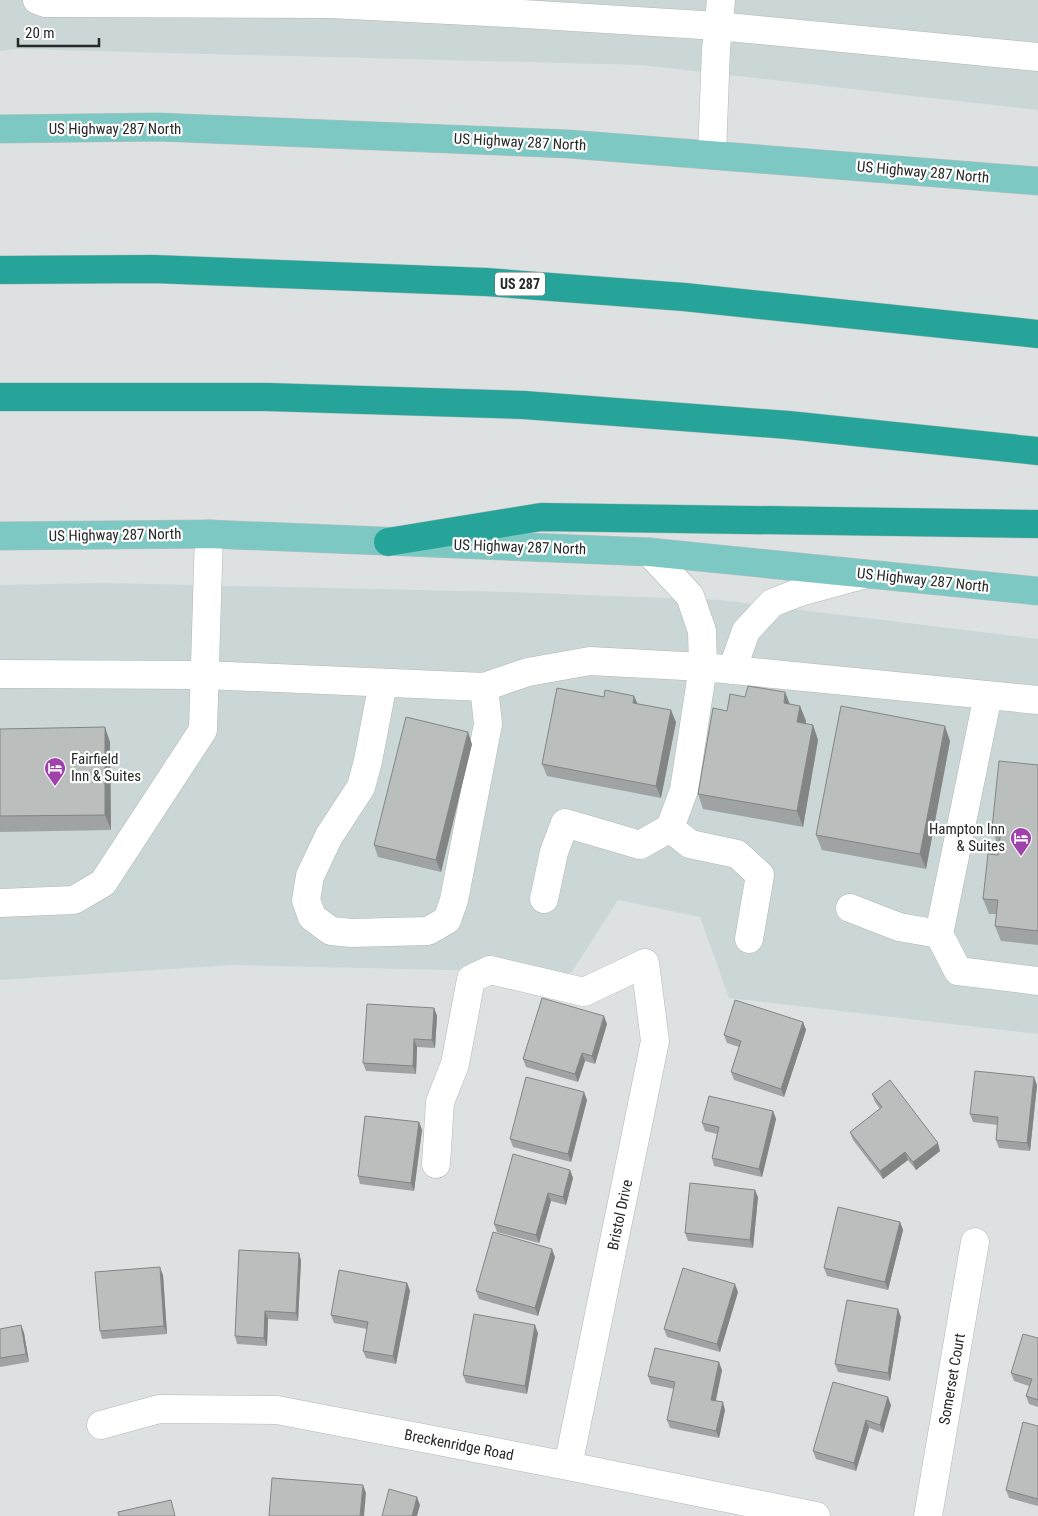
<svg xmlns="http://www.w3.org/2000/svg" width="1038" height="1516" font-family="'Roboto Condensed',sans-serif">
<rect width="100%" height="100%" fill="#dde1e1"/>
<path fill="#cad7d6" d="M 0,0 L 1038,0 L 1038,110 L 641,65 L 16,49 L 0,51 Z
M 104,583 L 509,592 L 720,600 L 1038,639 L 1038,1034 L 729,998 L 700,917 L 618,900 L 571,973 L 232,965 L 0,980 L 0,585 Z"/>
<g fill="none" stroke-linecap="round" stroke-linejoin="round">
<g stroke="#b2b6b5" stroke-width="29">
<path id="minor" d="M 37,0 L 45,3 L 331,4 L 507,13 L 718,26 L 1038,57
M 712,155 L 716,49 L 721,0
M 649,552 L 690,596 L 702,631 L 703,667 L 684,790 L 670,828 L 690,844 L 737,854 L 760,875 L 749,939
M 732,670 L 746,631 L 772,603 L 800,592 L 866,574
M 0,674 L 205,675 L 484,687 L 528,672 L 590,661 L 703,667 L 1038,700
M 383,683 L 368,761 L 361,787 L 329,836 L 310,876 L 306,900 L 312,917 L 331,931 L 352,933 L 428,931 L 447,920 L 454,900 L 488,724 L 484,687
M 988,695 L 939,934 L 958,971 L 1038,981
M 544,899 L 554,852 L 565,823 L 640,845 L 670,828
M 0,903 L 74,900 L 103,883 L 203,730 L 209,534
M 850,908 L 899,927 L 939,934
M 436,1164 L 440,1102 L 455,1064 L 471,979 L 490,970 L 584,992 L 645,963 L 655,1041 L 568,1466
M 101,1425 L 159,1409 L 277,1410 L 568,1466 L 816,1516
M 928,1516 L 975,1242"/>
</g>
<g stroke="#bebebe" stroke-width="29">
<path id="major" d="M 0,129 L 158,127 L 569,144 L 1038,181
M 0,536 L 209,534 L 649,552 L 1038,591"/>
</g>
<g stroke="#bebebe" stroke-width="29">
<path id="highway" d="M 0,270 L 154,269 L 486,282 L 684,297 L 1038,334
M 0,397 L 267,397 L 524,405 L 788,425 L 1038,451
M 388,542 L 541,517 L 1038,524"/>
</g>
<use href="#minor" stroke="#fff" stroke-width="28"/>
<use href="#major" stroke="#7dc8c2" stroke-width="28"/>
<use href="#highway" stroke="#26a49a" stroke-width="28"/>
</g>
<path fill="#a0a3a3" d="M 745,697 L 800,706 L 806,721 L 805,724 L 813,725 L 818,740 L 803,827 L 703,809 L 698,794 L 727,711 Z
M 637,704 L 676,722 L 661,798 L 547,776 L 542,764 Z
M 0,729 L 110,742 L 111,830 L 0,832 Z
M 950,741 L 926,869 L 822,850 L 816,835 Z
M 472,744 L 441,872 L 378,857 L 374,845 Z
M 1038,765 L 1038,945 L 1001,941 L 995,926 L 997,914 L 989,914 L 983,899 L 998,855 L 999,844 L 997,844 L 992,828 Z
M 434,1008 L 437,1016 L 435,1048 L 417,1047 L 416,1074 L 366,1071 L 363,1063 Z
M 803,1022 L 806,1030 L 784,1097 L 734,1080 L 731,1072 L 739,1047 L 727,1043 L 724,1035 Z
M 607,1024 L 595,1064 L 585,1061 L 578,1082 L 526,1067 L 523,1059 Z
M 1037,1085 L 1030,1151 L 999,1148 L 996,1140 L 998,1125 L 973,1122 L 970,1114 Z
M 872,1094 L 940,1151 L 916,1170 L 908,1160 L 883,1179 L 853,1140 L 850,1132 L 880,1109 L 875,1102 Z
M 587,1100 L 571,1162 L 513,1147 L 510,1139 Z
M 773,1111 L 776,1119 L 762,1177 L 714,1166 L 712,1158 L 717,1134 L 705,1131 L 702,1123 Z
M 419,1122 L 422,1130 L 414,1191 L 360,1184 L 358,1176 Z
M 570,1170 L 573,1178 L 566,1205 L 551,1201 L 539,1243 L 497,1232 L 494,1224 Z
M 758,1197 L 753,1248 L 688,1241 L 685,1233 Z
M 900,1222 L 903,1230 L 888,1290 L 827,1276 L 824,1268 Z
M 299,1253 L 301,1261 L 298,1321 L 268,1319 L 267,1346 L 237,1344 L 235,1336 Z
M 555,1257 L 538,1316 L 479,1299 L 476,1291 Z
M 163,1275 L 167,1334 L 102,1339 L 100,1331 Z
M 407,1283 L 410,1291 L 396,1364 L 366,1358 L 363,1351 L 367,1329 L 334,1323 L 331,1315 Z
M 738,1292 L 720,1352 L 667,1337 L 664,1329 Z
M 901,1317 L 890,1381 L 838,1372 L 835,1364 Z
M 21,1325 L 24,1333 L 29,1362 L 0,1367 L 0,1329 Z
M 538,1333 L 527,1394 L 466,1383 L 463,1375 Z
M 1038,1338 L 1038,1407 L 1029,1404 L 1026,1396 L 1029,1386 L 1014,1381 L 1011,1373 Z
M 722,1370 L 716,1401 L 725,1410 L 719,1438 L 670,1428 L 667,1420 L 674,1389 L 651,1384 L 648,1376 Z
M 891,1405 L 883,1433 L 869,1428 L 856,1471 L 816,1459 L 813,1451 Z
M 1038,1426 L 1038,1506 L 1009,1498 L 1006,1490 Z"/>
<path fill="#828584" d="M 785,692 L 791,707 L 784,703 Z
M 634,696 L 639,707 L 633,703 Z
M 800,706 L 806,721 L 803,738 L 797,722 Z
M 671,710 L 676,722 L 661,798 L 656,786 Z
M 813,725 L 818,740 L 803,827 L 797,811 Z
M 945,726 L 950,741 L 926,869 L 920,854 Z
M 105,727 L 110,742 L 111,830 L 105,815 Z
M 468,732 L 472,744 L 441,872 L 436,860 Z
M 434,1008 L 437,1016 L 435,1048 L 432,1040 Z
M 604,1016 L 607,1024 L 595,1064 L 592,1056 Z
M 803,1022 L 806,1030 L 784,1097 L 781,1089 Z
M 414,1039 L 417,1047 L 416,1074 L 413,1066 Z
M 582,1053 L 585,1061 L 578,1082 L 575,1074 Z
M 1034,1077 L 1037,1085 L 1030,1151 L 1027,1143 Z
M 584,1092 L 587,1100 L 571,1162 L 568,1154 Z
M 773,1111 L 776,1119 L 762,1177 L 759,1169 Z
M 419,1122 L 422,1130 L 414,1191 L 411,1183 Z
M 938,1143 L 940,1151 L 916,1170 L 913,1162 Z
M 905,1152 L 908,1160 L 883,1179 L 880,1171 Z
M 570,1170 L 573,1178 L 566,1205 L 563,1197 Z
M 755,1190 L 758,1197 L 753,1248 L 750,1240 Z
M 548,1193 L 551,1201 L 539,1243 L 536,1235 Z
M 900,1222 L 903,1230 L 888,1290 L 885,1282 Z
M 552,1249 L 555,1257 L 538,1316 L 535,1308 Z
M 299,1253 L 301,1261 L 298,1321 L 296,1313 Z
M 160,1267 L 163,1275 L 167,1334 L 164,1326 Z
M 407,1283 L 410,1291 L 396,1364 L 393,1356 Z
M 735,1284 L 738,1292 L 720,1352 L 717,1344 Z
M 898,1309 L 901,1317 L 890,1381 L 888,1373 Z
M 265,1311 L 268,1319 L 267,1346 L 264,1338 Z
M 21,1325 L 24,1333 L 29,1362 L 26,1354 Z
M 535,1325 L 538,1333 L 527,1394 L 525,1386 Z
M 719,1362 L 722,1370 L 714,1408 L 711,1400 Z
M 888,1397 L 891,1405 L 883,1433 L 880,1425 Z
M 723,1402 L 725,1410 L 719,1438 L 716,1431 Z
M 866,1420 L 869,1428 L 856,1471 L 854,1463 Z
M 363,1485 L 366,1493 L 364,1516 L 360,1516 Z
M 417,1497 L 420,1505 L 417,1516 L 412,1516 Z"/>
<path fill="#babebd" stroke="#828584" d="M 748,686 L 785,692 L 784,703 L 800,706 L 797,722 L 813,725 L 797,811 L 698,794 L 713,708 L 727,711 L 730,694 L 745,697 Z
M 557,688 L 604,697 L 605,690 L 634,696 L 633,703 L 671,710 L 656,786 L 542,764 Z
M 841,706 L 945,726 L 920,854 L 816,835 Z
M 406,717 L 468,732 L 436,860 L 374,845 Z
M 105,727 L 105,815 L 0,816 L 0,729 Z
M 999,761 L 1038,765 L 1038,931 L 995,926 L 998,900 L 983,899 L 988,854 L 998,855 L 1001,829 L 992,828 Z
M 542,998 L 604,1016 L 592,1056 L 582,1053 L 575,1074 L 523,1059 Z
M 735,1000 L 803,1022 L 781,1089 L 731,1072 L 741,1041 L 724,1035 Z
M 367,1004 L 434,1008 L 432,1040 L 414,1039 L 413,1066 L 363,1063 Z
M 975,1071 L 1034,1077 L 1027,1143 L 996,1140 L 998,1117 L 970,1114 Z
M 526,1077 L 584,1092 L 568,1154 L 510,1139 Z
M 890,1080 L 938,1143 L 913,1162 L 905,1152 L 880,1171 L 850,1132 L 882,1107 L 872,1094 Z
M 709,1096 L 773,1111 L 759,1169 L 712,1158 L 719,1127 L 702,1123 Z
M 365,1116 L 419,1122 L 411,1183 L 358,1176 Z
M 513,1154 L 570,1170 L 563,1197 L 548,1193 L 536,1235 L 494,1224 Z
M 690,1183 L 755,1190 L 750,1240 L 685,1233 Z
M 838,1207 L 900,1222 L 885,1282 L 824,1268 Z
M 493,1232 L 552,1249 L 535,1308 L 476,1291 Z
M 239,1250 L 299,1253 L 296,1313 L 265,1311 L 264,1338 L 235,1336 Z
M 160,1267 L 164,1326 L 100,1331 L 95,1272 Z
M 683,1268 L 735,1284 L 717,1344 L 664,1329 Z
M 339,1270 L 407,1283 L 393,1356 L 363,1351 L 368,1322 L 331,1315 Z
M 847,1300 L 898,1309 L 888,1373 L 835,1364 Z
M 474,1314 L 535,1325 L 525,1386 L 463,1375 Z
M 21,1325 L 26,1354 L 0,1358 L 0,1329 Z
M 1023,1334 L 1038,1338 L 1038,1400 L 1026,1396 L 1032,1379 L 1011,1373 Z
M 655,1348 L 719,1362 L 711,1400 L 723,1402 L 716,1431 L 667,1420 L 675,1382 L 648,1376 Z
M 833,1382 L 888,1397 L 880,1425 L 866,1420 L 854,1463 L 813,1451 Z
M 1023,1422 L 1038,1426 L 1038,1499 L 1006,1490 Z
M 272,1478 L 363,1485 L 360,1516 L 269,1516 Z
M 389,1489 L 417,1497 L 412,1516 L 382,1516 Z
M 171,1500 L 175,1516 L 119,1516 L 118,1512 Z"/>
<defs>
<g id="hotel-pin" transform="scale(1.125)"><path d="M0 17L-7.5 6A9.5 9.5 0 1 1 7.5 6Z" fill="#9f42ac" stroke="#fff"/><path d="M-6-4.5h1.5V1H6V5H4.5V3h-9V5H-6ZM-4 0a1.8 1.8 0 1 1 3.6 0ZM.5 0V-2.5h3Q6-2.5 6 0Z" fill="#fff"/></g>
</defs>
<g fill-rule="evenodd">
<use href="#hotel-pin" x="55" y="768"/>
<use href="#hotel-pin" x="1021" y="838"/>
</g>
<g text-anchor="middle" stroke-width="4.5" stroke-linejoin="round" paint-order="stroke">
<rect fill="#fff" stroke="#686868" stroke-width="1" x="495" y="272.5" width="50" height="23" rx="4"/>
<g font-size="14" font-weight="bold" fill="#272828">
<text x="520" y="289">US 287</text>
</g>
<g font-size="15" fill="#272828" stroke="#fff">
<text x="115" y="134">US Highway 287 North</text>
<text transform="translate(520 142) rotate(3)" y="5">US Highway 287 North</text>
<text transform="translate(923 172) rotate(5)" y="5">US Highway 287 North</text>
<text transform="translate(115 535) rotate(-1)" y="5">US Highway 287 North</text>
<text transform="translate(520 547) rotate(2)" y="5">US Highway 287 North</text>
<text transform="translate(923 580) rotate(6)" y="5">US Highway 287 North</text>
<text transform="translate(620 1215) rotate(-78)" y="5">Bristol Drive</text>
<text transform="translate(952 1379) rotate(-80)" y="5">Somerset Court</text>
<text transform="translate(459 1445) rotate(11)" y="5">Breckenridge Road</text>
</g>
<g font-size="15" fill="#272828" stroke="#fff" text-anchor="start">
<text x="71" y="764">Fairfield<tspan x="71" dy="17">Inn &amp; Suites</tspan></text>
<text x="1005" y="834" text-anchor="end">Hampton Inn<tspan x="1005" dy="17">&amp; Suites</tspan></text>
</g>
</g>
<path d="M18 38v8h81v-8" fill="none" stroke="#272828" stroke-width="2.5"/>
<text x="25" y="38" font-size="15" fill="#272828" stroke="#ffffff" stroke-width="4" paint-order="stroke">20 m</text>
</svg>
